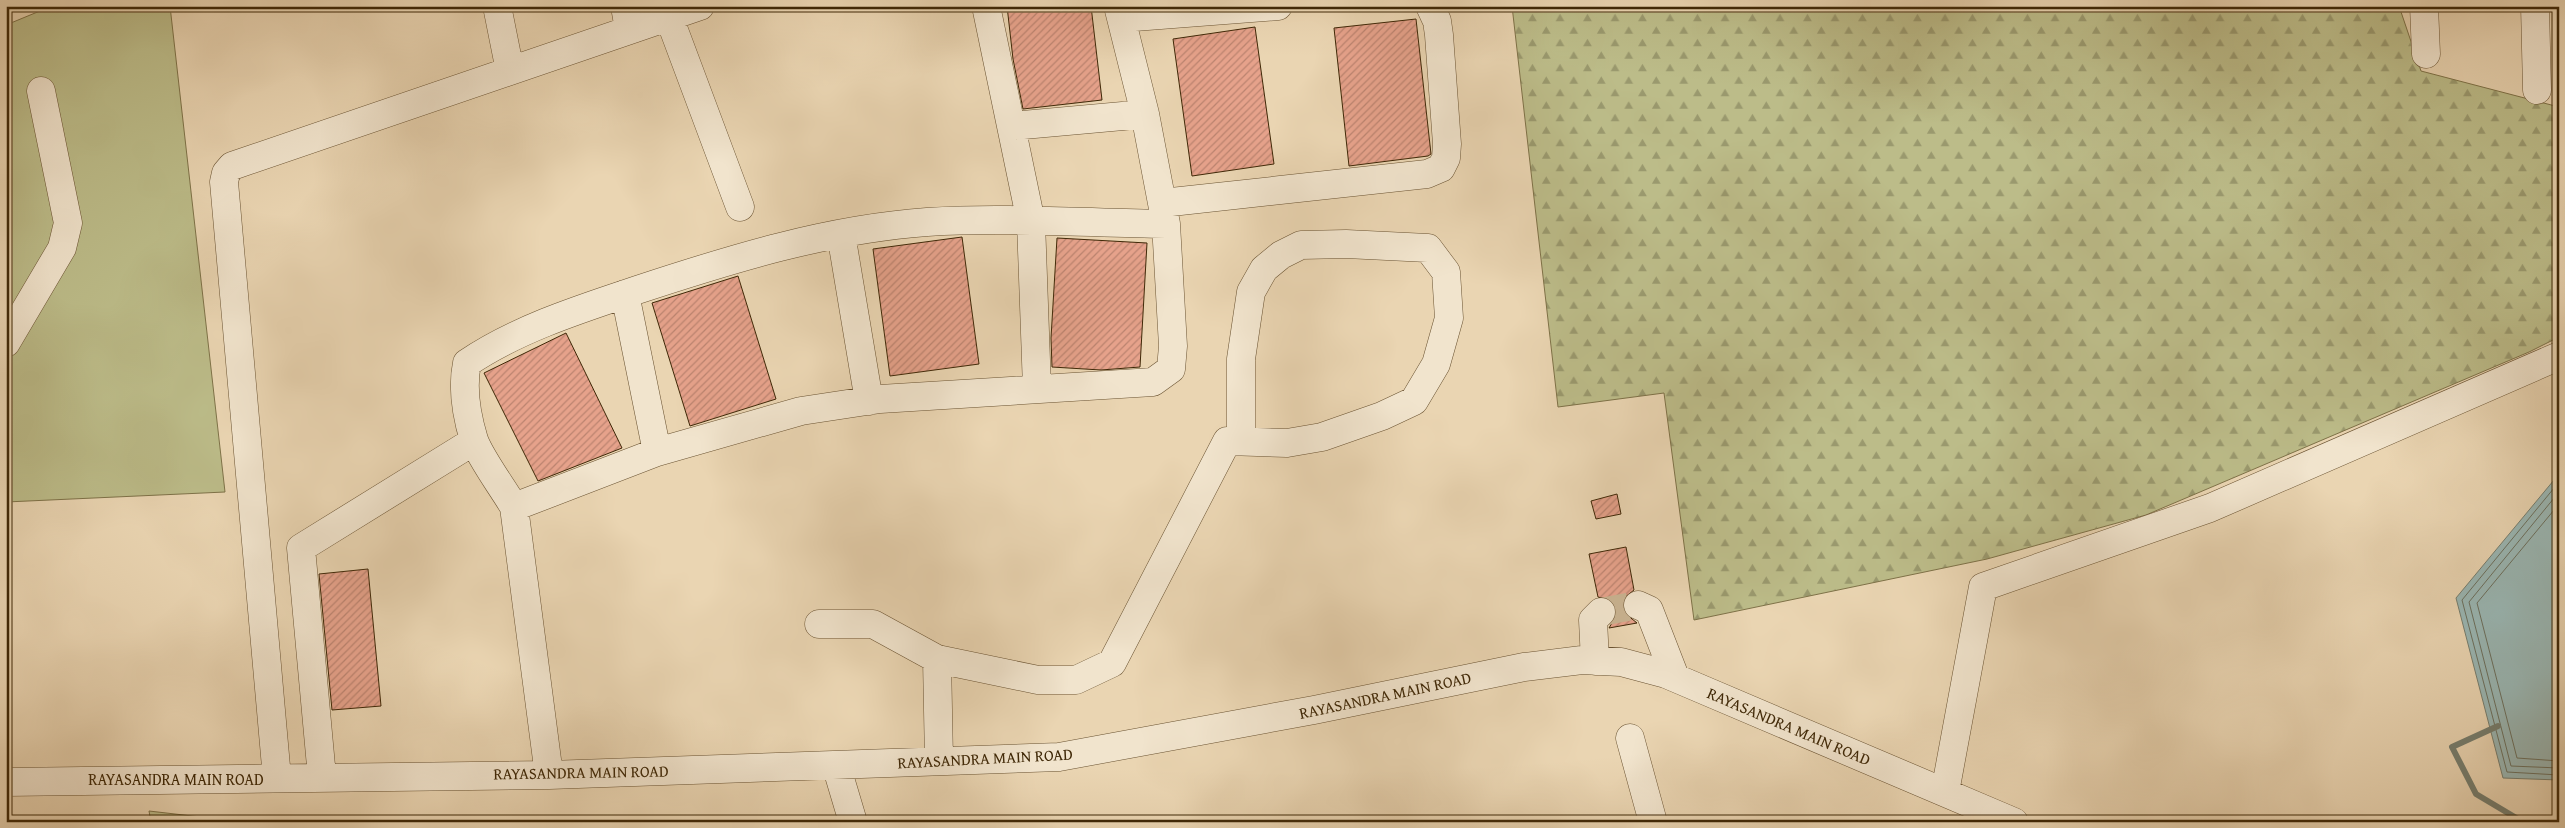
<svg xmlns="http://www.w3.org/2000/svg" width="2565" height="828" font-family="'Gentium Book Plus',serif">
<defs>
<pattern id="forest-firs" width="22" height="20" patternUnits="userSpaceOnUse" patternTransform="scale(1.25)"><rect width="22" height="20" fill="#bcbc89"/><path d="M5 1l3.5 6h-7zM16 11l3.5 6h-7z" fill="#9a996e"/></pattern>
<pattern id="building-hatch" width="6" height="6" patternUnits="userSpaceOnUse" patternTransform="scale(1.25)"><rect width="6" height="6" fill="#e6a28b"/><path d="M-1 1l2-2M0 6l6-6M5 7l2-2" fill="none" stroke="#bc8470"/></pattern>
</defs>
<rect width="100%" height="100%" fill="#ead5b2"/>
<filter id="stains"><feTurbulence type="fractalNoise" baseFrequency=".004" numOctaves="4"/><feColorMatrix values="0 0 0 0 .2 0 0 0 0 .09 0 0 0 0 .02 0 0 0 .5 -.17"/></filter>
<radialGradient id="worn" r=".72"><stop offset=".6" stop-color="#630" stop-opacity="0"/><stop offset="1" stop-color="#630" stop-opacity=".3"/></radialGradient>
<path fill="#bcbc89" stroke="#7e7248" d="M 52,6 L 170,6 L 225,492 L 6,502 L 6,25 Z
M 149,811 L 244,822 L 151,822 Z"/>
<path fill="url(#forest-firs)" stroke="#7e7248" d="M 1512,6 L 2399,6 L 2421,71 L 2559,107 L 2559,337 L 2529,352 L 2146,515 L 1987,559 L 1694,620 L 1664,393 L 1558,407 Z"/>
<path fill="#9ab7b4" stroke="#767e6f" d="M 2559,474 L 2559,780 L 2503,778 L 2456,598 Z"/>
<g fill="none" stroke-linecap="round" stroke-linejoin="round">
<path stroke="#6c705e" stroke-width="1" d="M 2559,482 L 2462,600 L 2507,772 L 2559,775
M 2559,492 L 2469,602 L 2511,766 L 2559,768
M 2559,504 L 2477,603 L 2517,758 L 2559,761"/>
<path stroke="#767e6f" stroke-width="6" d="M 2498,726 L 2452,747 L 2476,794 L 2523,822"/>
</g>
<path fill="url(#building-hatch)" stroke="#3f2807" d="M 1007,6 L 1091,6 L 1102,100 L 1023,109 L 1013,59 Z
M 1416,19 L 1431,154 L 1428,156 L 1349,166 L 1334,28 Z
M 1255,27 L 1274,164 L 1192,176 L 1173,39 Z
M 962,237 L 979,364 L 890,376 L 873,249 Z
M 1057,238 L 1147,243 L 1140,367 L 1101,370 L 1052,367 L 1051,338 Z
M 738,276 L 776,399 L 690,426 L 652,303 Z
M 566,333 L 622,448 L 538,481 L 484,373 Z
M 1617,494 L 1621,514 L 1596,519 L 1591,501 Z
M 1626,547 L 1634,590 L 1624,598 L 1623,607 L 1626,614 L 1637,623 L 1609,628 L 1616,616 L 1616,608 L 1612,601 L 1598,597 L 1589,554 Z
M 368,569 L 381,706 L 332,710 L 319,574 Z"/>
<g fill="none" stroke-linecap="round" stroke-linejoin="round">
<path stroke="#c8b290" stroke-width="28" stroke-dasharray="28 14" stroke-linecap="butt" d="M 1601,612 L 1638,605"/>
<g stroke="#6a5332" stroke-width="29">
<path id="minor" d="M 497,6 L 510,71
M 625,6 L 629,30
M 986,6 L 1031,222 L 1037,388
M 2424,6 L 2426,54
M 2535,6 L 2537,90
M 669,17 L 740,207
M 1121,18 L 1278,6
M 1012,126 L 1145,114
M 1162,203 L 1427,174 L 1441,168 L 1446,158 L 1447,144 L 1439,35 L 1437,21 L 1430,6
M 841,234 L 869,401
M 625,294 L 657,452
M 6,343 L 62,248 L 68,223 L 41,91
M 514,507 C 503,488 481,459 474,440 C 467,417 462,387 467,363 C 517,329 580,309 637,290 C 731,259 828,229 927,222 C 1006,217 1087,223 1166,224
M 1638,605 L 1649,610 L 1675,677
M 819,624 L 873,624 L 937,659
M 1595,661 L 1593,620 L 1601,612
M 1630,738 L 1653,822
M 939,761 L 937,659 L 1038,680 L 1076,680 L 1112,663 L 1227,441 L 1287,443 L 1322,437 L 1382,416 L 1414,401 L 1436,364 L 1449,318 L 1446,272 L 1428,248 L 1346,244 L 1301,245 L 1281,255 L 1264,269 L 1251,292 L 1241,359 L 1241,441
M 836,765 L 853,822
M 549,775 L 514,507 L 657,452 L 801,411 L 880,399 L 1153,382 L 1171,369 L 1173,346 L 1166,224 L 1145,114 L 1118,6
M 322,777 L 301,548 L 474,441
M 277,778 L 224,182 L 226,173 L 232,166 L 700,6
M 6,782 L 549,775 L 1059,757 L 1314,710 L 1524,667 L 1582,660 L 1621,662 L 1666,674 L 2014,822
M 1945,792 L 1983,587 L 2210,508 L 2559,356"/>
</g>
<use href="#minor" stroke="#f1e4cd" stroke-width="28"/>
</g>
<g text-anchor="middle" stroke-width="4" stroke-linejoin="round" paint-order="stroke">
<g font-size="16" fill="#3f2807" stroke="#f1e4cd">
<text transform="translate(1385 695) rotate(-12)" y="6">RAYASANDRA MAIN ROAD</text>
<text transform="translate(1789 726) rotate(23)" y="6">RAYASANDRA MAIN ROAD</text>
<text transform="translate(985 758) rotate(-3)" y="6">RAYASANDRA MAIN ROAD</text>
<text transform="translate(581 772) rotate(-1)" y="6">RAYASANDRA MAIN ROAD</text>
<text x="176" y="785">RAYASANDRA MAIN ROAD</text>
</g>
</g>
<rect width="2565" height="828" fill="none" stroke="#ead5b2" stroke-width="25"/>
<rect x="8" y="8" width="2550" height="813" fill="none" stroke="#3f2807" stroke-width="2.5"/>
<rect x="12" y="12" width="2540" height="803" fill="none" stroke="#3f2807"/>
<rect width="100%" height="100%" filter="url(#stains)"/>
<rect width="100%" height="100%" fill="url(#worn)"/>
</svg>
